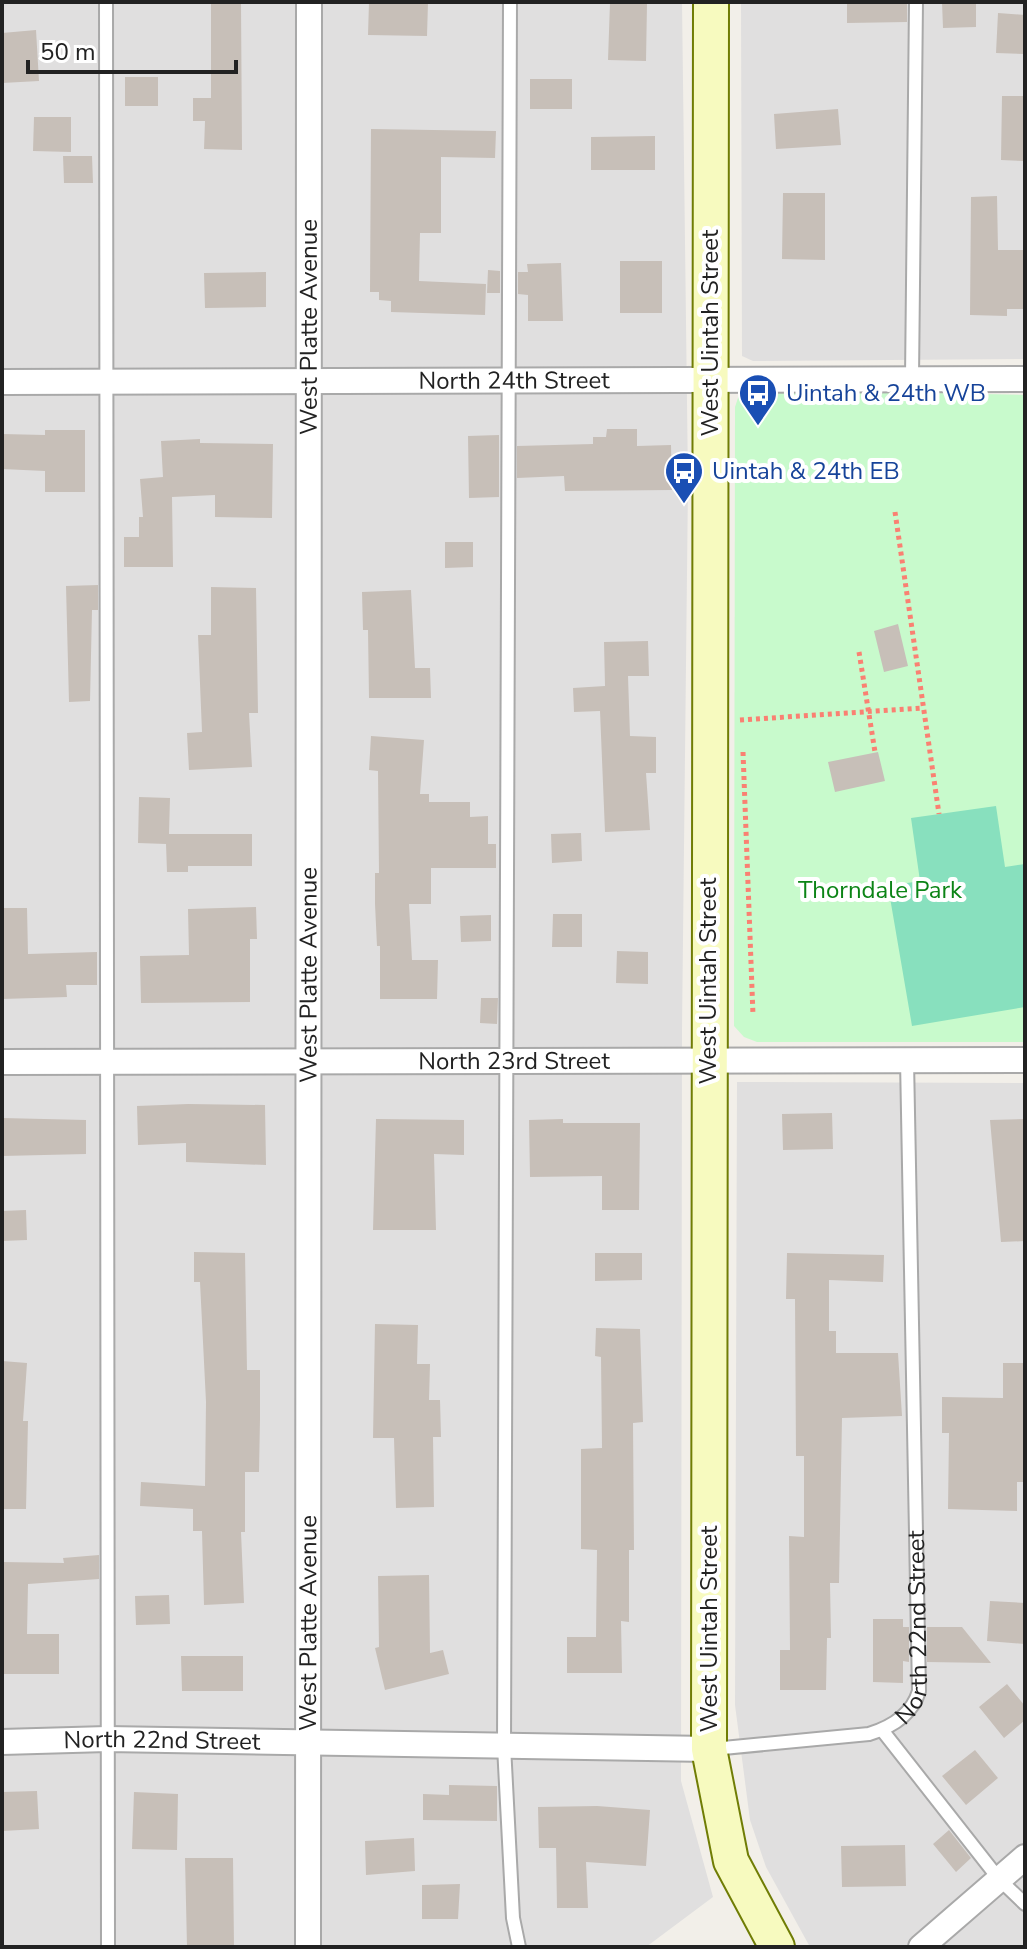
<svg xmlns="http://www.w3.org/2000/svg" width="1027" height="1949" font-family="'Nunito Sans',sans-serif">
<rect width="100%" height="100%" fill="#f2efe9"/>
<path fill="#e0dfdf" d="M 2,2 L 682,2 L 688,482 L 682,1030 L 681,1781 L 713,1897 L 646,1947 L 2,1947 Z
M 741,2 L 1025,2 L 1025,359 L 753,361 L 742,356 Z
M 737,1082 L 1025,1083 L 1025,1947 L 810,1947 L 766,1867 L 750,1820 L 735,1705 Z"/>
<path fill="#c8facc" d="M 751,389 L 1025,395 L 1025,1042 L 757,1042 L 744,1037 L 734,1026 L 735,407 L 739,395 Z"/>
<path fill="#88e0be" d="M 996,806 L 1005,867 L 1025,864 L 1025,1007 L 912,1026 L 888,886 L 920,881 L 911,818 Z"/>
<path fill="#c7bfb8" d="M 211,2 L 241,3 L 242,150 L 204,149 L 205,121 L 193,121 L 193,98 L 211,98 Z
M 369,2 L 428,2 L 427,36 L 368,35 Z
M 847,2 L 907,2 L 907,22 L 847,23 Z
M 942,2 L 976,2 L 976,27 L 943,28 Z
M 610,3 L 647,4 L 646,61 L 608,60 Z
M 998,13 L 1025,15 L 1025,54 L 996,53 Z
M 36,30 L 39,81 L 2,83 L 2,33 Z
M 125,77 L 158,77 L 158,106 L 125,106 Z
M 530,79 L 572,79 L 572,109 L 530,109 Z
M 1002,96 L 1025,96 L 1025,161 L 1001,160 Z
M 838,109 L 841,145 L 776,149 L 774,114 Z
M 34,117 L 71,117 L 71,152 L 33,151 Z
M 371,129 L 496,131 L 495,158 L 441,157 L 441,233 L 420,233 L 419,281 L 486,284 L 485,315 L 391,312 L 391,301 L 379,300 L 379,292 L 370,292 Z
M 655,136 L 655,170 L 591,170 L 591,137 Z
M 63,156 L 92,156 L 93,183 L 64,183 Z
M 783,193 L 825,193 L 825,260 L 782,259 Z
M 997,196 L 998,250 L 1025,250 L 1025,309 L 1007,309 L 1007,316 L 970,315 L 971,197 Z
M 620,261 L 662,261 L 662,313 L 620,313 Z
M 561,263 L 563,321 L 528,321 L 528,295 L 518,294 L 518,272 L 528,272 L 527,264 Z
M 488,270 L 500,271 L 500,293 L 487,293 Z
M 266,272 L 266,307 L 205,308 L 204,273 Z
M 607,429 L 637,429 L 637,446 L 671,445 L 672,490 L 565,491 L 564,476 L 517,478 L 517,446 L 593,444 L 593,437 L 606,437 Z
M 45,430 L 85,430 L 85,492 L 45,492 L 45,471 L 2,469 L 2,434 L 45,435 Z
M 499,435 L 499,497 L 469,498 L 468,436 Z
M 200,439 L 200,443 L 273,444 L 272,518 L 215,517 L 215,495 L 172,497 L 173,567 L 124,567 L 124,537 L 139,537 L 139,517 L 143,517 L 140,479 L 163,477 L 161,441 Z
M 445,542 L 473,542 L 473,567 L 445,568 Z
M 98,585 L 98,610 L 92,610 L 90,701 L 69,702 L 66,586 Z
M 211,587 L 256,588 L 258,713 L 249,713 L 252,767 L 189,770 L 187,733 L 202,732 L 198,635 L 211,635 Z
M 411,590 L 415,668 L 430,668 L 431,698 L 369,698 L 368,630 L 363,630 L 362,592 Z
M 898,624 L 908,666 L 884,672 L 874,631 Z
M 648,641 L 649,676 L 628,676 L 630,736 L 656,737 L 656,773 L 646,773 L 650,830 L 605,832 L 600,711 L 574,712 L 573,688 L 605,686 L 604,642 Z
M 371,736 L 424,740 L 420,794 L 429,794 L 429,802 L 470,802 L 470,817 L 488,816 L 488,844 L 496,844 L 496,868 L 431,868 L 431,904 L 409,904 L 412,960 L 438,960 L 437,999 L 380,999 L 380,946 L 377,946 L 375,904 L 375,873 L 379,873 L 378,771 L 369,770 Z
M 878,752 L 885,781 L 835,792 L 828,762 Z
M 139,797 L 170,798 L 169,834 L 252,834 L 252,866 L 188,866 L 188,872 L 167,872 L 166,844 L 138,843 Z
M 581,833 L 582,861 L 552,863 L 551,834 Z
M 256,907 L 257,939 L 250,939 L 250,1002 L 141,1003 L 140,956 L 189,955 L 188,909 Z
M 2,908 L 27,908 L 28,954 L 97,952 L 97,985 L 66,985 L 67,997 L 2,999 Z
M 553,914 L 582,914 L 582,947 L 552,947 Z
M 491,915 L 491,941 L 461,942 L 460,916 Z
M 617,951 L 648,952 L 648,984 L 616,983 Z
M 481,998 L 498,998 L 497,1024 L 480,1023 Z
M 188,1104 L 265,1105 L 266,1165 L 186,1162 L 186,1143 L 138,1145 L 137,1106 Z
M 832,1113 L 833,1149 L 783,1150 L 782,1114 Z
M 2,1118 L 86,1120 L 86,1154 L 2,1156 Z
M 376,1119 L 464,1120 L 464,1155 L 434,1154 L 436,1230 L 373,1230 Z
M 563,1119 L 563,1123 L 640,1123 L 639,1210 L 602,1210 L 602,1176 L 530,1177 L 529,1120 Z
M 1025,1119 L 1025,1241 L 1001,1242 L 990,1120 Z
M 26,1210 L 27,1240 L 2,1241 L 2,1211 Z
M 194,1252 L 245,1253 L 247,1370 L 260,1370 L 260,1419 L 259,1472 L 245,1472 L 245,1532 L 241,1532 L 244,1603 L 204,1605 L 202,1531 L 193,1531 L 193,1509 L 140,1506 L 141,1482 L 205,1486 L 206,1402 L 200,1282 L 194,1282 Z
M 595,1253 L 642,1253 L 642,1280 L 595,1281 Z
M 787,1253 L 884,1255 L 883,1282 L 829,1280 L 829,1331 L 836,1331 L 836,1353 L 898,1353 L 902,1416 L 842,1418 L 839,1583 L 830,1583 L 831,1638 L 827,1638 L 826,1690 L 780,1690 L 780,1650 L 790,1650 L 789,1536 L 804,1537 L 804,1456 L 796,1456 L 795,1299 L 786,1299 Z
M 375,1324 L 418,1325 L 417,1364 L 430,1364 L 429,1400 L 440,1400 L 441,1437 L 433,1437 L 434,1507 L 396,1508 L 394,1438 L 373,1438 Z
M 596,1328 L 640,1329 L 643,1422 L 633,1423 L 634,1550 L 629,1550 L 629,1622 L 621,1621 L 622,1673 L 567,1673 L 567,1637 L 596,1637 L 597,1550 L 581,1549 L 581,1449 L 602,1448 L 601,1357 L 595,1356 Z
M 2,1361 L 27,1363 L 23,1421 L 28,1421 L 26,1509 L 2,1509 Z
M 1003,1363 L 1025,1363 L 1025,1482 L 1017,1482 L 1017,1511 L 948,1509 L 949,1433 L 942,1433 L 942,1397 L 1003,1398 Z
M 99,1555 L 99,1579 L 28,1584 L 27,1634 L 59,1634 L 59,1674 L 2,1674 L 2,1562 L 64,1563 L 63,1558 Z
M 429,1575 L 430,1653 L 443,1650 L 449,1674 L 385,1690 L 375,1648 L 379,1647 L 378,1576 Z
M 169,1595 L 170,1624 L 136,1625 L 135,1596 Z
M 990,1601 L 1025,1603 L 1025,1644 L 987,1641 Z
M 873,1619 L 903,1619 L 903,1627 L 909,1627 L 909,1662 L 903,1661 L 903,1683 L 873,1682 Z
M 927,1627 L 962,1627 L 991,1663 L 927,1662 Z
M 181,1656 L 243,1656 L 243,1691 L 182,1691 Z
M 1007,1684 L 1025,1706 L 1025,1720 L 1004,1738 L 979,1707 Z
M 975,1750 L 998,1778 L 966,1805 L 942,1776 Z
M 449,1785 L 497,1786 L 497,1821 L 423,1820 L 423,1794 L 449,1795 Z
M 37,1791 L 39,1829 L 2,1831 L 2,1792 Z
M 134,1792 L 178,1794 L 177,1850 L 132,1849 Z
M 597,1806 L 650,1810 L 646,1866 L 586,1862 L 588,1908 L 557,1908 L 556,1848 L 539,1848 L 538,1807 Z
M 949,1830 L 971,1858 L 956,1872 L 933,1844 Z
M 414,1838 L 415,1871 L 366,1875 L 365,1841 Z
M 905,1845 L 906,1886 L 842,1887 L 841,1846 Z
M 185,1858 L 233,1858 L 234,1947 L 187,1947 Z
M 460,1884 L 458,1919 L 422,1919 L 422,1885 Z"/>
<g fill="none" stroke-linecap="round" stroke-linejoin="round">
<g stroke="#a9a9a9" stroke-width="16">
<g id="lane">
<path d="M 106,2 L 108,1947"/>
<path d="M 510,2 L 504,1746 L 513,1918 L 519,1947"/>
<path d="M 912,378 L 916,2"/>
<path d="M 882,1730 L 999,1879 L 1025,1904"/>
<path id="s1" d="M 713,1749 L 869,1734 C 892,1727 912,1715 919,1691 L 907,1060"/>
</g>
</g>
<g stroke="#a9a9a9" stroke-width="28">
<g id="street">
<path id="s2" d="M 2,382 L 1025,379"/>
<path id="s3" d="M 2,1062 L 1025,1060"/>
<path id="s4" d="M 2,1742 L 107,1739 L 709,1749"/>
<path id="s5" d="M 308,1947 L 309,2"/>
<path d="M 921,1947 L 1025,1857"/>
</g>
</g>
<g stroke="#707d05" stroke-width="38">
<path id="secondary" d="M 711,2 L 709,1749 L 731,1861 L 777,1947"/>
</g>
<path stroke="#fa8072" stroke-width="5" stroke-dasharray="4 4" stroke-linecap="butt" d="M 895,512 L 939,814
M 859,652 L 875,752
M 740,720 L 923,708
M 743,752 L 753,1015"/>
<use href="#lane" stroke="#fff" stroke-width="12"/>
<use href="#street" stroke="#fff" stroke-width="24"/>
<use href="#secondary" stroke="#f7fabf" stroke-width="34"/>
</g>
<defs>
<g id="bus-pin" transform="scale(2)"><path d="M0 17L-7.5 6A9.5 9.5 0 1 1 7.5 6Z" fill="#1a4fb4" stroke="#fff"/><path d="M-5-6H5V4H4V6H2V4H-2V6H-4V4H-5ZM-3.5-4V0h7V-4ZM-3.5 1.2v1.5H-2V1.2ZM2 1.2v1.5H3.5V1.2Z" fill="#fff"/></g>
</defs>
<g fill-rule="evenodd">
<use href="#bus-pin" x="758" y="393"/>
<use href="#bus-pin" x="684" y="471"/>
</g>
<g text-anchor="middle" stroke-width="8" stroke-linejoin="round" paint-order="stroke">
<g font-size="24" fill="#222" stroke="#fff">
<text dy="8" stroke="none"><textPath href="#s5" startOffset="1620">West Platte Avenue</textPath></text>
<text transform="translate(710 333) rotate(-90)" y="8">West Uintah Street</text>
<text dy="8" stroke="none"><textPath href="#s2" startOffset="512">North 24th Street</textPath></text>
<text dy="8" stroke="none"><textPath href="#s5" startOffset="972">West Platte Avenue</textPath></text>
<text transform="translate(708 981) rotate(-90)" y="8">West Uintah Street</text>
<text dy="8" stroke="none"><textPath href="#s3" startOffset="512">North 23rd Street</textPath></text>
<text dy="8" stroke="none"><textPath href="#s5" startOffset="324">West Platte Avenue</textPath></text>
<text dy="8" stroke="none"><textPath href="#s1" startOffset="288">North 22nd Street</textPath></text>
<text transform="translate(709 1629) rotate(-90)" y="8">West Uintah Street</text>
<text dy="8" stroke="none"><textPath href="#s4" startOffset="160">North 22nd Street</textPath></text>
</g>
<g font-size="24" fill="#164399" stroke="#fff" text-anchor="start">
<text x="786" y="401">Uintah &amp; 24th WB</text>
<text x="712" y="479">Uintah &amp; 24th EB</text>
</g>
<g font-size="24" fill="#0c8416" stroke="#fff">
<text x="880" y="898">Thorndale Park</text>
</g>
</g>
<rect width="1027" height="1949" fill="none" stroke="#222222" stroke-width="8"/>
<path d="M28 60v12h208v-12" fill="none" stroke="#222222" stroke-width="4"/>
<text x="40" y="60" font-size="24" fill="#222222" stroke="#ffffff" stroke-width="6" paint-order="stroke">50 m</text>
</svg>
